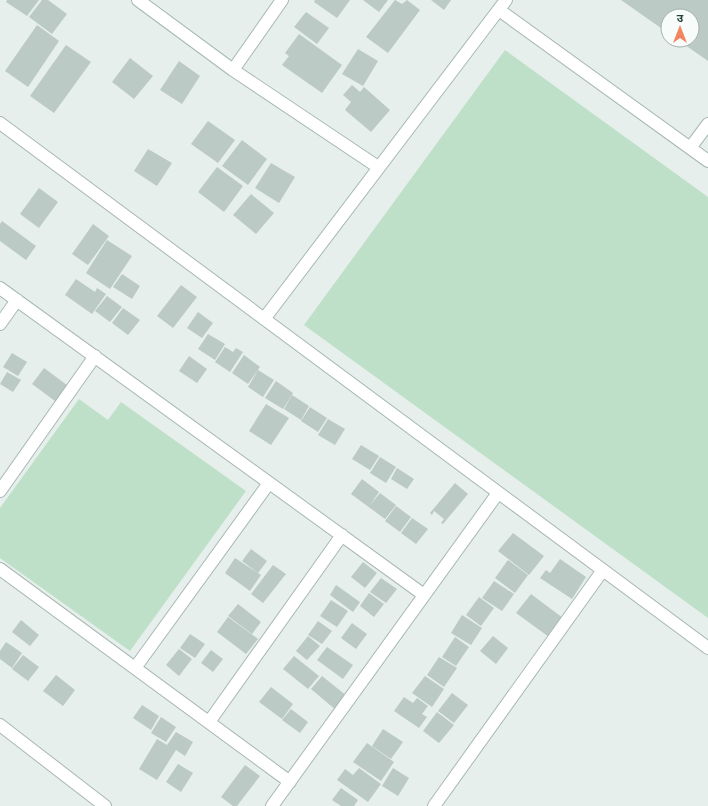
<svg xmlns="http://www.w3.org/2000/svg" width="708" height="806" font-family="'Nunito Sans','Noto Sans Devanagari',sans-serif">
<rect width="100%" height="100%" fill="#e6efeb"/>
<path fill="#bfe0c8" d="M 505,50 L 708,197 L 708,618 L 304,325 Z
M 79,399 L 108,420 L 121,402 L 246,491 L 130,651 L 0,558 L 0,508 Z"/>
<path fill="#bbcac4" d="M 7,0 L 39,0 L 27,16 L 6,2 Z
M 42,0 L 48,0 L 67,14 L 52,34 L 29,17 Z
M 315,0 L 350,0 L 337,18 L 314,2 Z
M 363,0 L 388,0 L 379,12 Z
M 395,0 L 402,4 L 407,0 L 420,10 L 388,53 L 366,37 Z
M 431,0 L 451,0 L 444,10 Z
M 621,0 L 708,0 L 708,61 L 678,40 L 692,40 L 692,16 L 668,16 L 668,33 Z
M 306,12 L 329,28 L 317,44 L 294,27 Z
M 37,25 L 59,41 L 28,87 L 5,71 Z
M 299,34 L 342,65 L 322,93 L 282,65 L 289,56 L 285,53 Z
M 66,45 L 91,62 L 54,113 L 30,96 Z
M 358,49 L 378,61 L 363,86 L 342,74 Z
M 130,58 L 153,76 L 134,99 L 112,82 Z
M 179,61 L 200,76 L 182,104 L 160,90 Z
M 352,85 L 360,92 L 364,87 L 390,110 L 371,132 L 345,110 L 351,102 L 343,95 Z
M 208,121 L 235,140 L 218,163 L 191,144 Z
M 242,140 L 267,159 L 248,185 L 222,166 Z
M 148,149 L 172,163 L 157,186 L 134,171 Z
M 271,163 L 295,177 L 279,203 L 255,188 Z
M 217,167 L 243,186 L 224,212 L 198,192 Z
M 39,188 L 58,202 L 39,228 L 20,214 Z
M 251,194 L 274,213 L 256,234 L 233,215 Z
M 2,221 L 36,246 L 26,260 L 0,241 L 0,224 Z
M 93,224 L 109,236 L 88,265 L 72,254 Z
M 107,240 L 132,256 L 110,289 L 86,273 Z
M 122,274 L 140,286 L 132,299 L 113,287 Z
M 76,279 L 95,292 L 97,288 L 106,294 L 92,314 L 65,295 Z
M 181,285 L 197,297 L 173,328 L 157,316 Z
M 107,296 L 122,307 L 110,322 L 95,311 Z
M 123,308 L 140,320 L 128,335 L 112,323 Z
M 198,312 L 213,323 L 202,338 L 187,328 Z
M 208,334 L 225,344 L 215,360 L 198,349 Z
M 225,347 L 233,352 L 236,348 L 243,352 L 230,372 L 215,362 Z
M 12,353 L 27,362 L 18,376 L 3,367 Z
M 244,355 L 260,367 L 248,384 L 232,373 Z
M 189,356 L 207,369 L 197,383 L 179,371 Z
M 44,368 L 71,388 L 59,404 L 32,384 Z
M 258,370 L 274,380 L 263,397 L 248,387 Z
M 7,372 L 21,380 L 13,392 L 0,384 Z
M 276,381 L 293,393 L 283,409 L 265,398 Z
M 292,395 L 309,406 L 301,420 L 284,409 Z
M 266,404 L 289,418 L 271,445 L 249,431 Z
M 310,407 L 327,418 L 318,432 L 301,421 Z
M 328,419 L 345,429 L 335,445 L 318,435 Z
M 361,445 L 379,456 L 370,470 L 352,459 Z
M 380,457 L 396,467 L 386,483 L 370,473 Z
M 397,468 L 414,479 L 407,489 L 391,479 Z
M 362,479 L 379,492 L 370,505 L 380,493 L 396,505 L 385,519 L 351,494 Z
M 455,483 L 468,494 L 443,524 L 441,523 L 444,519 L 434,511 L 432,515 L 430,513 Z
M 396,506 L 411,517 L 400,532 L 385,521 Z
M 412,518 L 428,529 L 416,544 L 401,533 Z
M 513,533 L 544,556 L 529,575 L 498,551 Z
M 251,549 L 267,561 L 258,573 L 242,561 Z
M 235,558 L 261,575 L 250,591 L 225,573 Z
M 560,559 L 586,577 L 572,599 L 540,578 L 546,570 L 550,573 Z
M 508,560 L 528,575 L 515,593 L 495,578 Z
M 363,562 L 377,573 L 365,588 L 351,577 Z
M 273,565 L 286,574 L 263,603 L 251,594 Z
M 381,578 L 397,589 L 386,603 L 370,592 Z
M 494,581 L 514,594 L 502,611 L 482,598 Z
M 336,585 L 360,602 L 353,612 L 330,595 Z
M 369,593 L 384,604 L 374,617 L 360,606 Z
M 531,594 L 563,618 L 549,637 L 516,613 Z
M 479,597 L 494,608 L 481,626 L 466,615 Z
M 331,600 L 348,611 L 337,627 L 320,616 Z
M 238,604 L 261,622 L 252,634 L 228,616 Z
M 462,615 L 482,628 L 471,645 L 451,633 Z
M 228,617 L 258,639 L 246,654 L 217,632 Z
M 21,620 L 39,635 L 30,646 L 12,632 Z
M 318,621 L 332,631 L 322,644 L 308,635 Z
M 352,623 L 367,634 L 356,649 L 341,638 Z
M 190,634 L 205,644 L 195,658 L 180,648 Z
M 308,636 L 320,646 L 307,660 L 296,651 Z
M 493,636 L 508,648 L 496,664 L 480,651 Z
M 455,637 L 469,647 L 456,666 L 442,657 Z
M 6,642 L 22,653 L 12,668 L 0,659 L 0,651 Z
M 327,647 L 353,665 L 343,679 L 317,660 Z
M 179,649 L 192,659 L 179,676 L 166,665 Z
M 211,650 L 223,659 L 213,672 L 201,663 Z
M 23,655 L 39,667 L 28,681 L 12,669 Z
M 294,656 L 319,676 L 308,689 L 283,669 Z
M 439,657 L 457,668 L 444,687 L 427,675 Z
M 56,675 L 75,690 L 63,706 L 43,691 Z
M 322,676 L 347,696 L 336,710 L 311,689 Z
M 425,676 L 444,689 L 432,707 L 412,693 Z
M 271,687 L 293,704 L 282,719 L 259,702 Z
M 452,693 L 468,705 L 454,723 L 438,711 Z
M 404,697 L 413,703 L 417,698 L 428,706 L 422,714 L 427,717 L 419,728 L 394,711 Z
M 142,705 L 159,716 L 151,730 L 133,718 Z
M 291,709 L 308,722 L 300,733 L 282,720 Z
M 437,712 L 454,725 L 439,743 L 423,731 Z
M 161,717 L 176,727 L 166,742 L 151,733 Z
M 383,729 L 403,742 L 391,759 L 372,746 Z
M 176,732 L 193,742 L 185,756 L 176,750 L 157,780 L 139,769 L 157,739 L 167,745 Z
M 367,743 L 394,762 L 381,781 L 353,762 Z
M 178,764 L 193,773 L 181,792 L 166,782 Z
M 245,765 L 260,776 L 237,806 L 233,806 L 221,797 Z
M 359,768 L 381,784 L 368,802 L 337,780 L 345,769 L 353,775 Z
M 393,768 L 409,778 L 398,796 L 382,786 Z
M 341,788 L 358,800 L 354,806 L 341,806 L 332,800 Z"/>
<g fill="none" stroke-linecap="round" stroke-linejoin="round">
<g stroke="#a8b8b2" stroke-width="14">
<path id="street" d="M 138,0 L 233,70 L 378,167
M 499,10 L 708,161
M 233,70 L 282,0
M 0,123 L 708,648
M 690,148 L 708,124
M 0,288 L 424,595
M 264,319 L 506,0
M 0,324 L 17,300
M 0,491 L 95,356
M 0,569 L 290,782
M 135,668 L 269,483
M 209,722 L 342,535
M 0,725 L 105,806
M 272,806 L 498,493
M 434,806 L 603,570"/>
</g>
<use href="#street" stroke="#fff" stroke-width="12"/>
</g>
<g transform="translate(680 28)"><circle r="19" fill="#f7fbf9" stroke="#a3b1ad"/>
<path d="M0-3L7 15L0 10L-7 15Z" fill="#f4845f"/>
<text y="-6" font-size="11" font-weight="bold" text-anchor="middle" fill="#24423a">उ</text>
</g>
</svg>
